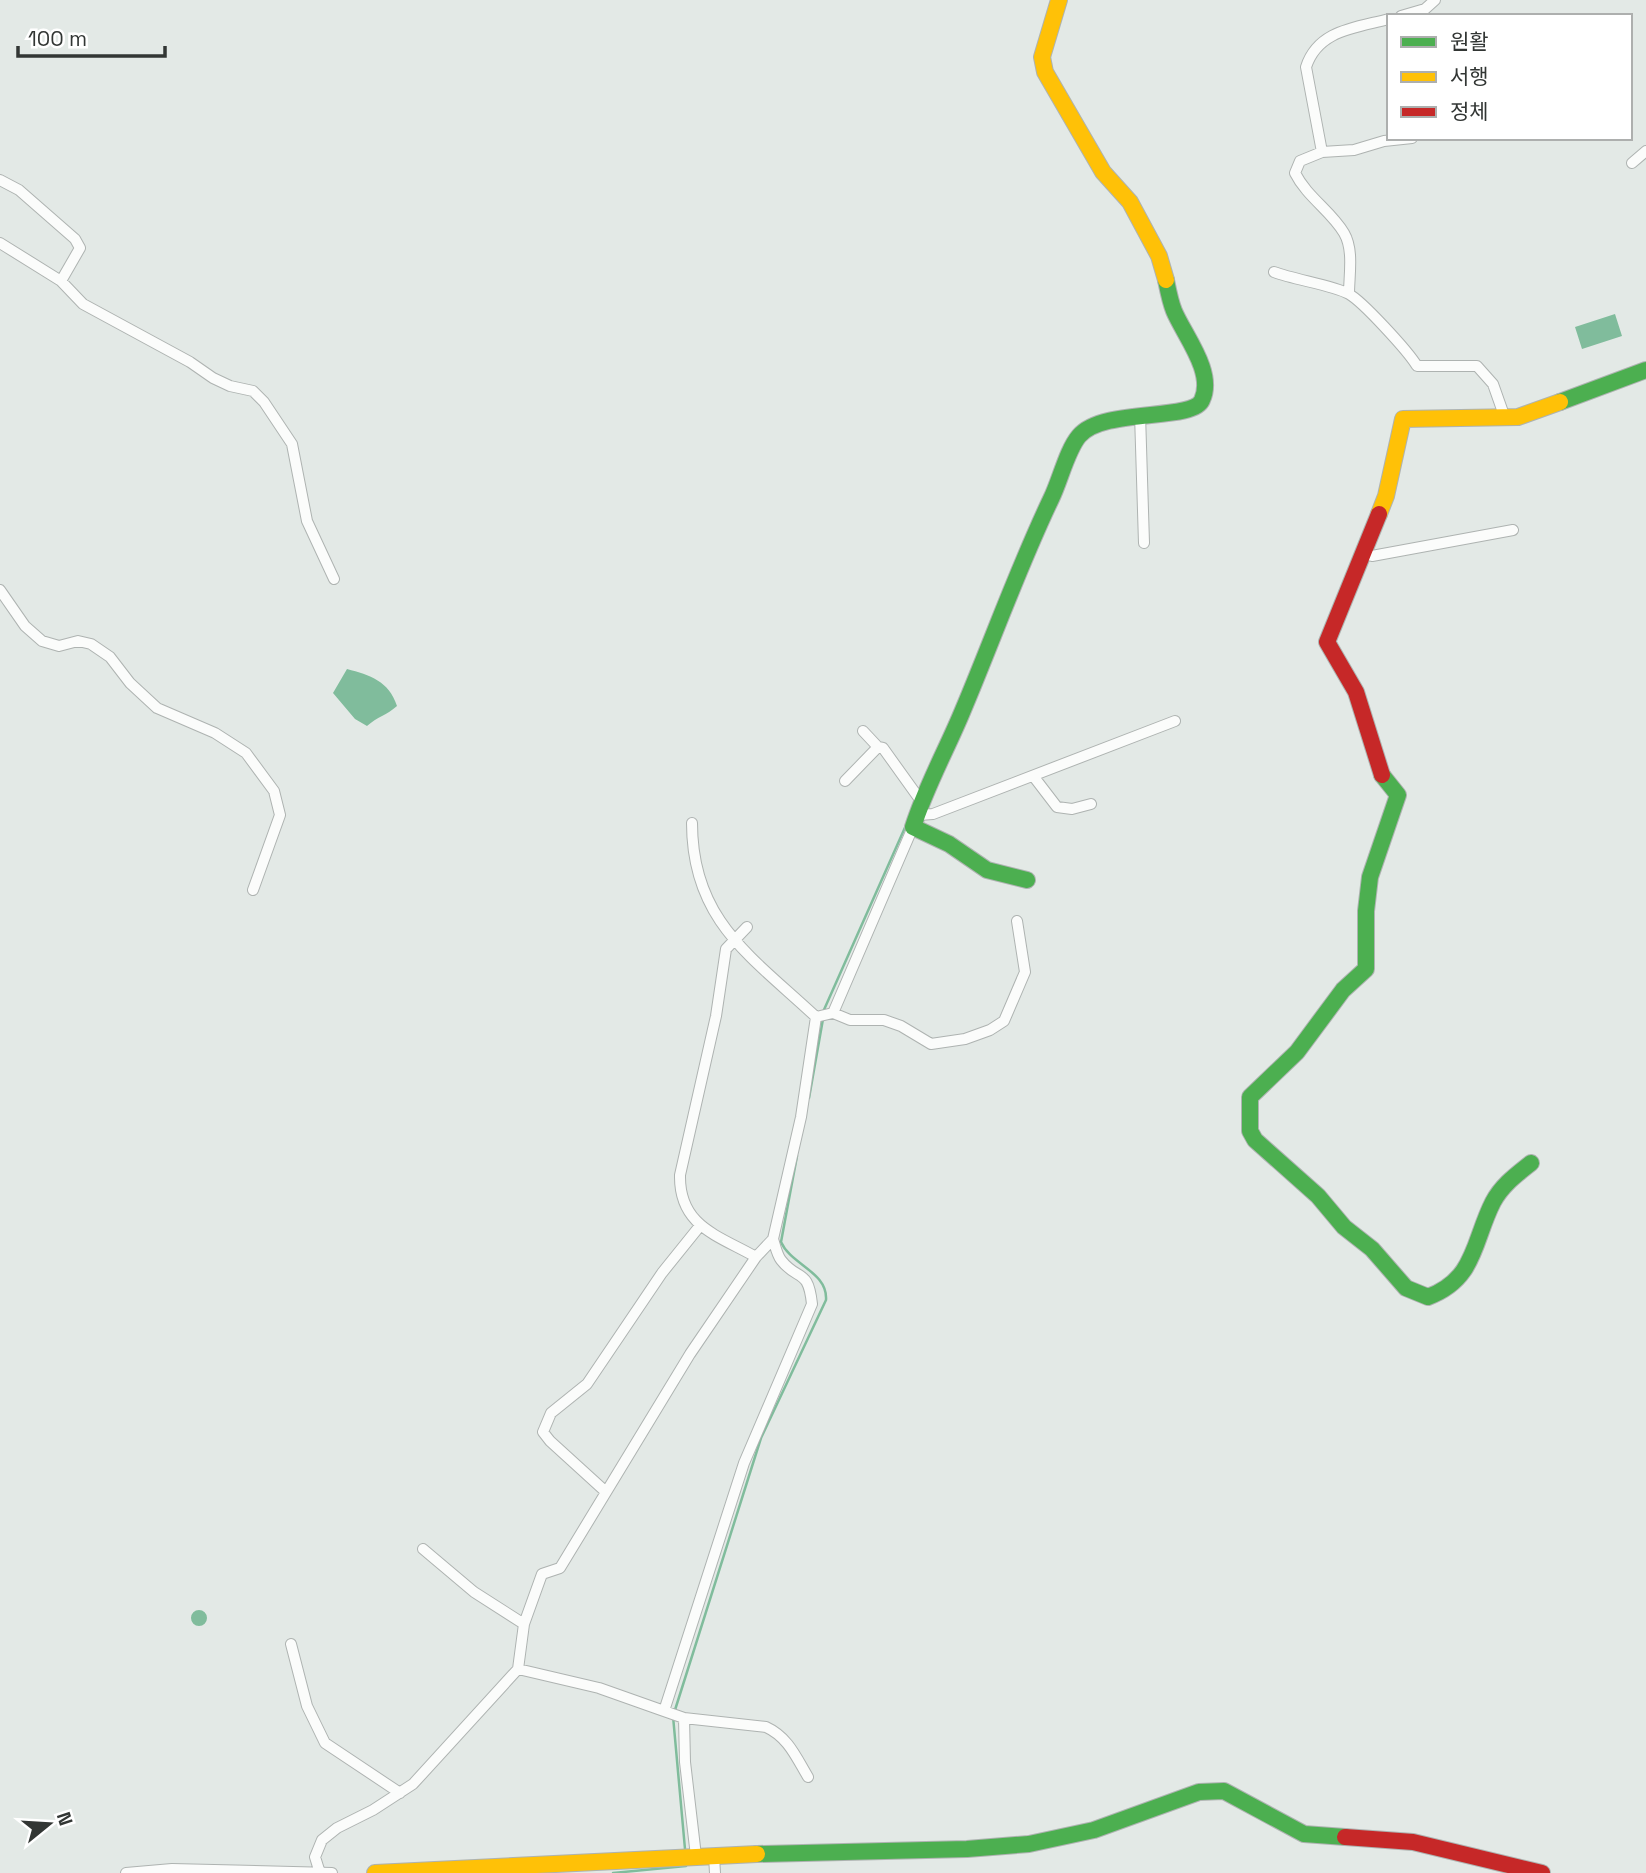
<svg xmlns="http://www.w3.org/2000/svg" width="1646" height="1873" font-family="'Space Grotesk','Noto Sans KR',sans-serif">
<rect width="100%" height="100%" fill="#e3e9e6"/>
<path fill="#80bc9c" d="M 1615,314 L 1622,336 L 1582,349 L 1575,327 Z
M 347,669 C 370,675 389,681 397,706 C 387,715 377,717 367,726 L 355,719 L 333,693 Z
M191 1618a8 8 0 1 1 16 0a8 8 0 1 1-16 0Z"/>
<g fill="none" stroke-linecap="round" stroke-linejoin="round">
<path stroke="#80bc9c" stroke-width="2.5" d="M 823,1012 L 907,823
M 809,1098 L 823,1019
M 675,1710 L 761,1438 L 826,1300 C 828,1272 791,1265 781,1242 L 797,1156
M 673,1716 L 685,1849
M 613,1873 L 686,1866 L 687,1862"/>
<g stroke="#aeb3b1" stroke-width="12">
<path id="street" d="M 1401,16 L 1425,9 L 1435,0
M 1322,152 L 1306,67 C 1318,30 1355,28 1389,19
M 1632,163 L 1646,151
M 0,180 L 19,190 L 75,239 L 80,248 L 61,281
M 0,243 L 61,281 L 83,304 L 190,362 L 213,378 L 230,386 L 253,391 L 264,402 L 292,444 L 307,521 L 334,579
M 1274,272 C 1295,280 1333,285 1349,294 C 1363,302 1408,351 1417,366 L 1477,366 L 1493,384 L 1505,418
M 1349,294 C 1349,275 1354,250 1344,233 C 1331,211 1307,197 1295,173 L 1300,161 L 1322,152 L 1354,150 L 1384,141 L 1412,138
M 1140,414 L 1144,543
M 1364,554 L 1372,556 L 1513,530
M 0,590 L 25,626 L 42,641 L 59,646 L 78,641 L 91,644 L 110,657 L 130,683 L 157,708 L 215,733 L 246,753 L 274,791 L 280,815 L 253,890
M 863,731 L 878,747
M 1034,777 L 1057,807 L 1072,809 L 1091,804
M 845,781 L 878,747 L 883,748 L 921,801
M 919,815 L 933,814 L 1175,721
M 692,823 C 692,921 752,957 816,1017
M 747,927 L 726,949 L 716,1016 L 680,1175 C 679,1226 717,1235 756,1257
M 833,1013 L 913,827
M 816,1017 L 833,1013 L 850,1020 L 884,1020 L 901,1026 L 931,1044 L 965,1039 L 990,1030 L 1004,1021 L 1025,972 L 1017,921
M 606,1492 L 550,1441 L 543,1432 L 551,1413 L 587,1384 L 662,1273 L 699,1227
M 423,1549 L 474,1592 L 524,1624
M 291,1644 L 307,1706 L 325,1743 L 400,1793
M 518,1669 L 599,1688 L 664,1711
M 684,1718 L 766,1727 C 788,1737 796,1757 808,1777
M 696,1856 L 685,1762 L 684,1718 L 664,1711 L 744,1463 L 812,1304 C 808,1267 798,1282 781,1260 C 777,1255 775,1245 773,1239
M 714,1856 L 715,1873
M 126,1873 L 172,1869 L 332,1873
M 320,1873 L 315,1857 L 322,1840 L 337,1828 L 373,1810 L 413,1784 L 518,1669 L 524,1624 L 542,1574 L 560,1568 L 690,1354 L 756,1257 L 773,1239 L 801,1117 L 816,1017"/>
</g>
<g stroke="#aeb3b1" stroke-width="18">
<path id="fast" d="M 1560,402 L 1646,370
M 1382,775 L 1398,795 L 1370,877 L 1366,911 L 1366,969 L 1343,990 L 1297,1052 L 1250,1097 L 1250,1131 L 1255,1140 L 1318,1196 L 1344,1227 L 1372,1249 L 1406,1288 L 1428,1297 C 1476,1279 1473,1241 1493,1202 C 1502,1185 1516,1175 1531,1163
M 1027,880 L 987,870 L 949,844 L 913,827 C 926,786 947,749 963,710 C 993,639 1018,568 1051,499 C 1060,481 1067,450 1079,436 C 1103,407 1193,422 1202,400 C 1215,372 1184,335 1174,311 C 1170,301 1168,290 1166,280
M 757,1854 L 967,1849 L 1029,1844 L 1094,1830 L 1199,1792 L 1224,1791 L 1304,1834 L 1345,1837"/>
</g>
<g stroke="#aeb3b1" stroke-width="18">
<path id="slow" d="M 1059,0 L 1042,57 L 1045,72 L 1103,172 L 1130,202 L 1159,256 L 1166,280
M 1379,514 L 1386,496 L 1403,419 L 1518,417 L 1560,402
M 375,1873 L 757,1854"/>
</g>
<g stroke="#aeb3b1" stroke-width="18">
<path id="jam" d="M 1379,514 L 1327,642 L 1356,692 L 1382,775
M 1345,1837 L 1413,1842 L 1542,1873"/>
</g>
<use href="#street" stroke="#fbfcfb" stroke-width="10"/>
<use href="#fast" stroke="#4caf50" stroke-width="16"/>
<use href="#slow" stroke="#ffc107" stroke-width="16"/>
<use href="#jam" stroke="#c62828" stroke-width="16"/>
</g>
<rect x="1387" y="14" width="245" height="126" fill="#ffffff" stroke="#adafae" stroke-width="2"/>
<rect x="1401" y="37" width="35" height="10" fill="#4caf50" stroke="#adafae" stroke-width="2"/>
<text x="1450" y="49" font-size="21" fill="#323634">원활</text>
<rect x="1401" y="72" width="35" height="10" fill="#ffc107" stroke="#adafae" stroke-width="2"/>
<text x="1450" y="84" font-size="21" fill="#323634">서행</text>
<rect x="1401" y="107" width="35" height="10" fill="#c62828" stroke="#adafae" stroke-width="2"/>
<text x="1450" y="119" font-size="21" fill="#323634">정체</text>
<g transform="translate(49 1824) rotate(72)" stroke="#ffffff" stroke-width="5" paint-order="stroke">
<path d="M0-5L12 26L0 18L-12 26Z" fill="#323634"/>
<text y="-10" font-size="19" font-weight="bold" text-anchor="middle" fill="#323634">N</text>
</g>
<path d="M18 46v10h147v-10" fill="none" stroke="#323634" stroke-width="3.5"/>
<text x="28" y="46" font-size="21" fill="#323634" stroke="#ffffff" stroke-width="5" paint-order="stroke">100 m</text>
</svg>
